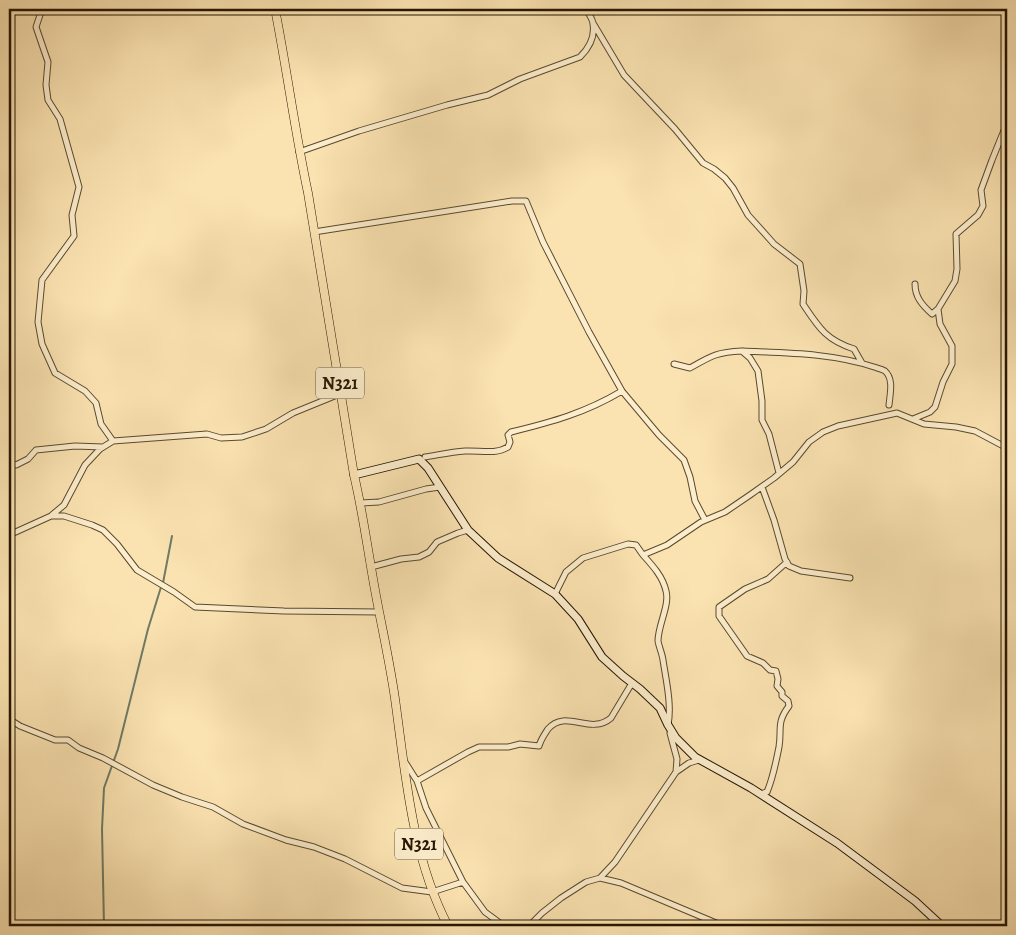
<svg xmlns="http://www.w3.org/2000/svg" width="1016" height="935" font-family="Alegreya,serif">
<rect width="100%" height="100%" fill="#fbe3b1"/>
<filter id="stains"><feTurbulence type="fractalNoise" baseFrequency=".004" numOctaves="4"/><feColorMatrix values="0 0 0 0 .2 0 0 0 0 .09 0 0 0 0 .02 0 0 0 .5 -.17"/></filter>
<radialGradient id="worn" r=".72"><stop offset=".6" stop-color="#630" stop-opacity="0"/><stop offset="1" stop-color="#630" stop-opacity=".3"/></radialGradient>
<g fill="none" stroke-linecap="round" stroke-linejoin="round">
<path stroke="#6e7b66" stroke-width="2" d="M 163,583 L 172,536
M 104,926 L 102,829 L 104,788 L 118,749 L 148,629 L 161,587"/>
<g stroke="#5a492e" stroke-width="7">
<path id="street" d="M 42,9 L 36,27 L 48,62 L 46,85 L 48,100 L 60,119 L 79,187 L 72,215 L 74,236 L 42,280 L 38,322 L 42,344 L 55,373 L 85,391 L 96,403 L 101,424 L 113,441
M 593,23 L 624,75 L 675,129 L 703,163 L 714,169 L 725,178 L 733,188 L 748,215 L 774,244 L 800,264 L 804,291 L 803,304 C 819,328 826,340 854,349 L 862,363
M 299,152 L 359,131 L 447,105 L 488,95 L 520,79 L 580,57 C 589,48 595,36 593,24 C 593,19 588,13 586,9
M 314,232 L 512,201 L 526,201 L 543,242 L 589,332 L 622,391 L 659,435 L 684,460 L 690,477 L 695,501 L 705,520
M 938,309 L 955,281 L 957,269 L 956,234 L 978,215 L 983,206 L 981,190 L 992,160 L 1007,123
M 743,351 C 786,353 832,353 874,367 C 877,368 882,369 885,371 C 894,379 890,394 889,405
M 674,364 L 690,368 C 711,356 717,352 742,351 L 750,358 L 758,371 L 762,401 L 762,420 L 769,434 L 779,473
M 913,419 L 930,412 L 935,407 L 943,382 L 952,364 L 952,346 L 940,324 L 938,309 L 932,314 C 922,305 915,297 915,284
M 9,453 L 10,454 L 12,463 L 16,465 L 28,459 L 36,450 L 75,446 L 103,447
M 425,457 C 438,455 451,452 465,451 C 479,450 495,455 508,447 L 510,442 L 508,435 L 511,432 C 552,422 585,413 622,391
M 762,487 L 774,520 L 785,559 L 789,566 L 801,571 L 850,578
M 361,503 L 379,502 L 426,489 L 440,487
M 52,515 L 64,505 L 85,465 L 100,449 L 113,441 L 207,434 L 221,438 L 242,437 L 266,429 L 293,413 L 342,393
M 9,535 L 51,516 L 64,516 L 92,525 L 103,530 L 117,544 L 137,570 L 174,592 L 195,607 L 284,611 L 379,612
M 643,555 C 653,566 663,577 666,591 C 670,605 658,625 658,641 C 659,647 662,653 663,660 C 666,680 672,705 668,725
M 371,567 L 401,559 L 419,557 L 429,552 L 437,542 L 458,533 L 468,530
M 555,594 L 566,572 L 583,558 L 628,544 L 636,545 L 643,555 L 667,545 L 701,522 L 725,512 L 750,495 L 774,478 L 793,462 L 809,442 L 823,432 L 838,426 L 897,413 L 924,424 L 956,427 L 975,431 L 1007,448
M 9,719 L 20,726 L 55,740 L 68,740 L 79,748 L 103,758 L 153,785 L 182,797 L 213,807 L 243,824 L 286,840 L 314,847 L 345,859 L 402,888 L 432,892 L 463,882
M 405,762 L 417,781 L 426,808 L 463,882 L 485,912 L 504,926
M 676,772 L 689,763 L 699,760
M 417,781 L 468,752 L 479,747 L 508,747 L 520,744 L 539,746 C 541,739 544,735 548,729 C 566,708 590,736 611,718 L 632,683
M 760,794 L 767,792 C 773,778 776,762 779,747 C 782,729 776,723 789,706 L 788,701 L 782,696 L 782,692 L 777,686 L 778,679 L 776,671 L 770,670 L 763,663 L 747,656 L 719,616 L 719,607 L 745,589 L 768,579 L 787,562
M 600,878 L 621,883 L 721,925
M 529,926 L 542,913 L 561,898 L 586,882 L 600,878 L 615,862 L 676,772 L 677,759 L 670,733"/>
</g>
<g stroke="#251603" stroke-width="9">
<path id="secondary" d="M 354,475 L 419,459 L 428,468 L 468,530 L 498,558 L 555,594 L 578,619 L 602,657 L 623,676 L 640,689 L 660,708 L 668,725 L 676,738 L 695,757 L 751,788 L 837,843 L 915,901 L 942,926"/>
</g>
<g stroke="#251603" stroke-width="9">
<path id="primary" d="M 275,9 C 287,70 295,132 308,193 L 354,475 C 363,513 368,552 375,590 C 382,629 391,667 396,706 C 406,780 413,859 448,926"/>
</g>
<use href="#street" stroke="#fcedcc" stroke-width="5"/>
<use href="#secondary" stroke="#fcedcc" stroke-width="7"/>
<use href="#primary" stroke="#fbe3b1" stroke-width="8"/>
</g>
<g text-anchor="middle" stroke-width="4" stroke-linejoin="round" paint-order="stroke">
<g fill="#fcedcc" stroke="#66563f" stroke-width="1">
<rect x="316" y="367.5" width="48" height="31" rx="4"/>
<rect x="395" y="828.5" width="48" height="31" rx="4"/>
</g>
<g font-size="18" font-weight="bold" fill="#251603">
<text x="340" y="389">N321</text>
<text x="419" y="850">N321</text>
</g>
</g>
<rect width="1016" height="935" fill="none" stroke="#fbe3b1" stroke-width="30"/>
<rect x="10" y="10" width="996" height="915" fill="none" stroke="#251603" stroke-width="2.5"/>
<rect x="15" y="15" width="986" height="905" fill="none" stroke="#251603"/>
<rect width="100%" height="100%" filter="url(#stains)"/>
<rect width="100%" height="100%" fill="url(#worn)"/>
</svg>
